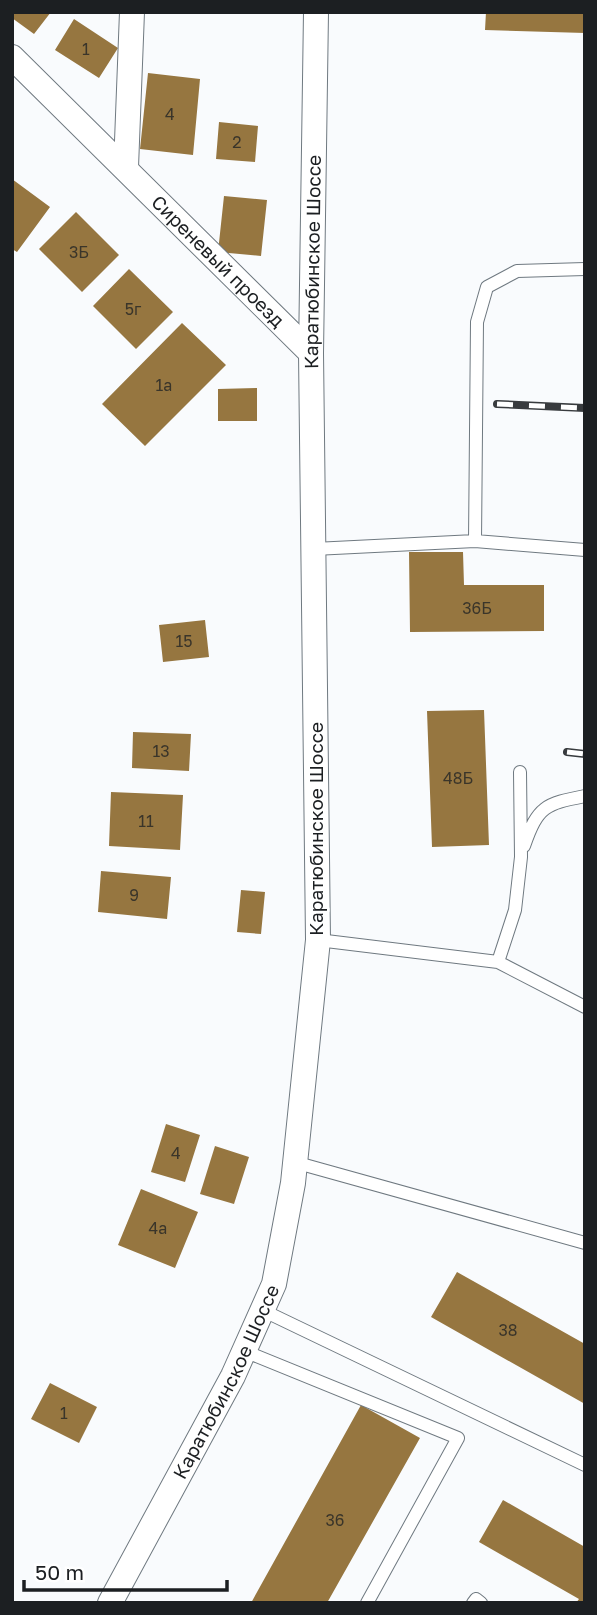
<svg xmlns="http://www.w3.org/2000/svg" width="597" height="1615" font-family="'Golos Text',sans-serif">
<rect width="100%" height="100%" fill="#f9fbfd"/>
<path fill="#967640" d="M 12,12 L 51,12 L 34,34 L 12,18 Z
M 486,12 L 585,12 L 585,33 L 485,30 Z
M 74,19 L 118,48 L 99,78 L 55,50 Z
M 148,73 L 200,79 L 193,155 L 140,149 Z
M 219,122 L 258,126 L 255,162 L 216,159 Z
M 12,179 L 50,207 L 17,252 L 12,249 Z
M 224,196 L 267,200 L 261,256 L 218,252 Z
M 76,212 L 119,255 L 82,292 L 39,249 Z
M 129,269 L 173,312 L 136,349 L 93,306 Z
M 182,323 L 226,365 L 145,446 L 102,404 Z
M 257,388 L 257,421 L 218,421 L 218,389 Z
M 409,552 L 463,552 L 464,585 L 544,585 L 544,631 L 410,632 Z
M 205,620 L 209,657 L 163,662 L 159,625 Z
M 484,710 L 489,845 L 432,847 L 427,711 Z
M 133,732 L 191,734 L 189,771 L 132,768 Z
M 111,792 L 183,795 L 180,850 L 109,846 Z
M 101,871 L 171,877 L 167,919 L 98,912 Z
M 241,890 L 265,892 L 261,934 L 237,932 Z
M 166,1124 L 200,1135 L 185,1182 L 151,1172 Z
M 215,1146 L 249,1157 L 234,1204 L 200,1194 Z
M 141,1189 L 198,1212 L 175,1268 L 118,1245 Z
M 457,1272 L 585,1344 L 585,1404 L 431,1317 Z
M 50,1383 L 97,1407 L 79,1443 L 31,1419 Z
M 361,1405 L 420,1438 L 327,1603 L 251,1603 Z
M 503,1500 L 585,1547 L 585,1603 L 576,1603 L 579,1599 L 479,1542 Z"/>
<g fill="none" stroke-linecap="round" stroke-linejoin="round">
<g stroke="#6f7980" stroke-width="14">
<path id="service" d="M 475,541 L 477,322 L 487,287 L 517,271 L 585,269
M 314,549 L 475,541 L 585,550
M 524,846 C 538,806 545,804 585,796
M 318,940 L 498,962 L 585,1007
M 498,962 L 515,910 L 521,857 L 520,772
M 294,1162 L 585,1243
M 262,1310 L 585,1465
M 244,1351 L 458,1438 L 367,1603
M 473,1603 L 476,1599 L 481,1603"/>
</g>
<g stroke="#6f7980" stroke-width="26">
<g id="minor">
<path id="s1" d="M 12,57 L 311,353"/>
<path d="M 126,167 L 132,12"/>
<path id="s2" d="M 110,1603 L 233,1376 L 274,1284 L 293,1183 L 318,940 L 311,353 L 316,12"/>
</g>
</g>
<use href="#service" stroke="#fff" stroke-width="12"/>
<use href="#minor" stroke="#fff" stroke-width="24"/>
<g stroke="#383b3e" stroke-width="8">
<path id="rail" d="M 497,404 L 585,408
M 567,752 L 585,754"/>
</g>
<use href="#rail" stroke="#fff" stroke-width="5" stroke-dasharray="16" stroke-linecap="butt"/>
</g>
<g text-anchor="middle" stroke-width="5" stroke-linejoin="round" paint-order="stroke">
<g font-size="16" fill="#3a352a">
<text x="86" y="55">1</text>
<text x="170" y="120">4</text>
<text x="237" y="148">2</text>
<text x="79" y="258">3Б</text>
<text x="133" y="315">5г</text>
<text x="164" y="391">1а</text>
<text x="477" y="614">36Б</text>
<text x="184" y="647">15</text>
<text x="161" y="757">13</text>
<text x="458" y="784">48Б</text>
<text x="146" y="827">11</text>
<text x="134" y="901">9</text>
<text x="176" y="1159">4</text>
<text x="158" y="1234">4а</text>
<text x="508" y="1336">38</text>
<text x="64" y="1419">1</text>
<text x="335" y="1526">36</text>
</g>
<g font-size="19" fill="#1c1f22" stroke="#fff">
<text dy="7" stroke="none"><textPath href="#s1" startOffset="290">Сиреневый проезд</textPath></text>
<text dy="7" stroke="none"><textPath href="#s2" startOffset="1384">Каратюбинское Шоссе</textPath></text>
<text transform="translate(316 829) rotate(-90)" y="7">Каратюбинское Шоссе</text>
<text dy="7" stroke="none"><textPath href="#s2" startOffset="250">Каратюбинское Шоссе</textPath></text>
</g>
</g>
<rect width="597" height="1615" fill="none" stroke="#1c1f22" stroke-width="28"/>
<path d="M24 1580v10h203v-10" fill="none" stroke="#1c1f22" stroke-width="3.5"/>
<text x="35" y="1580" font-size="21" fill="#1c1f22" stroke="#ffffff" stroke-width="5" paint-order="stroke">50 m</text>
</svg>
